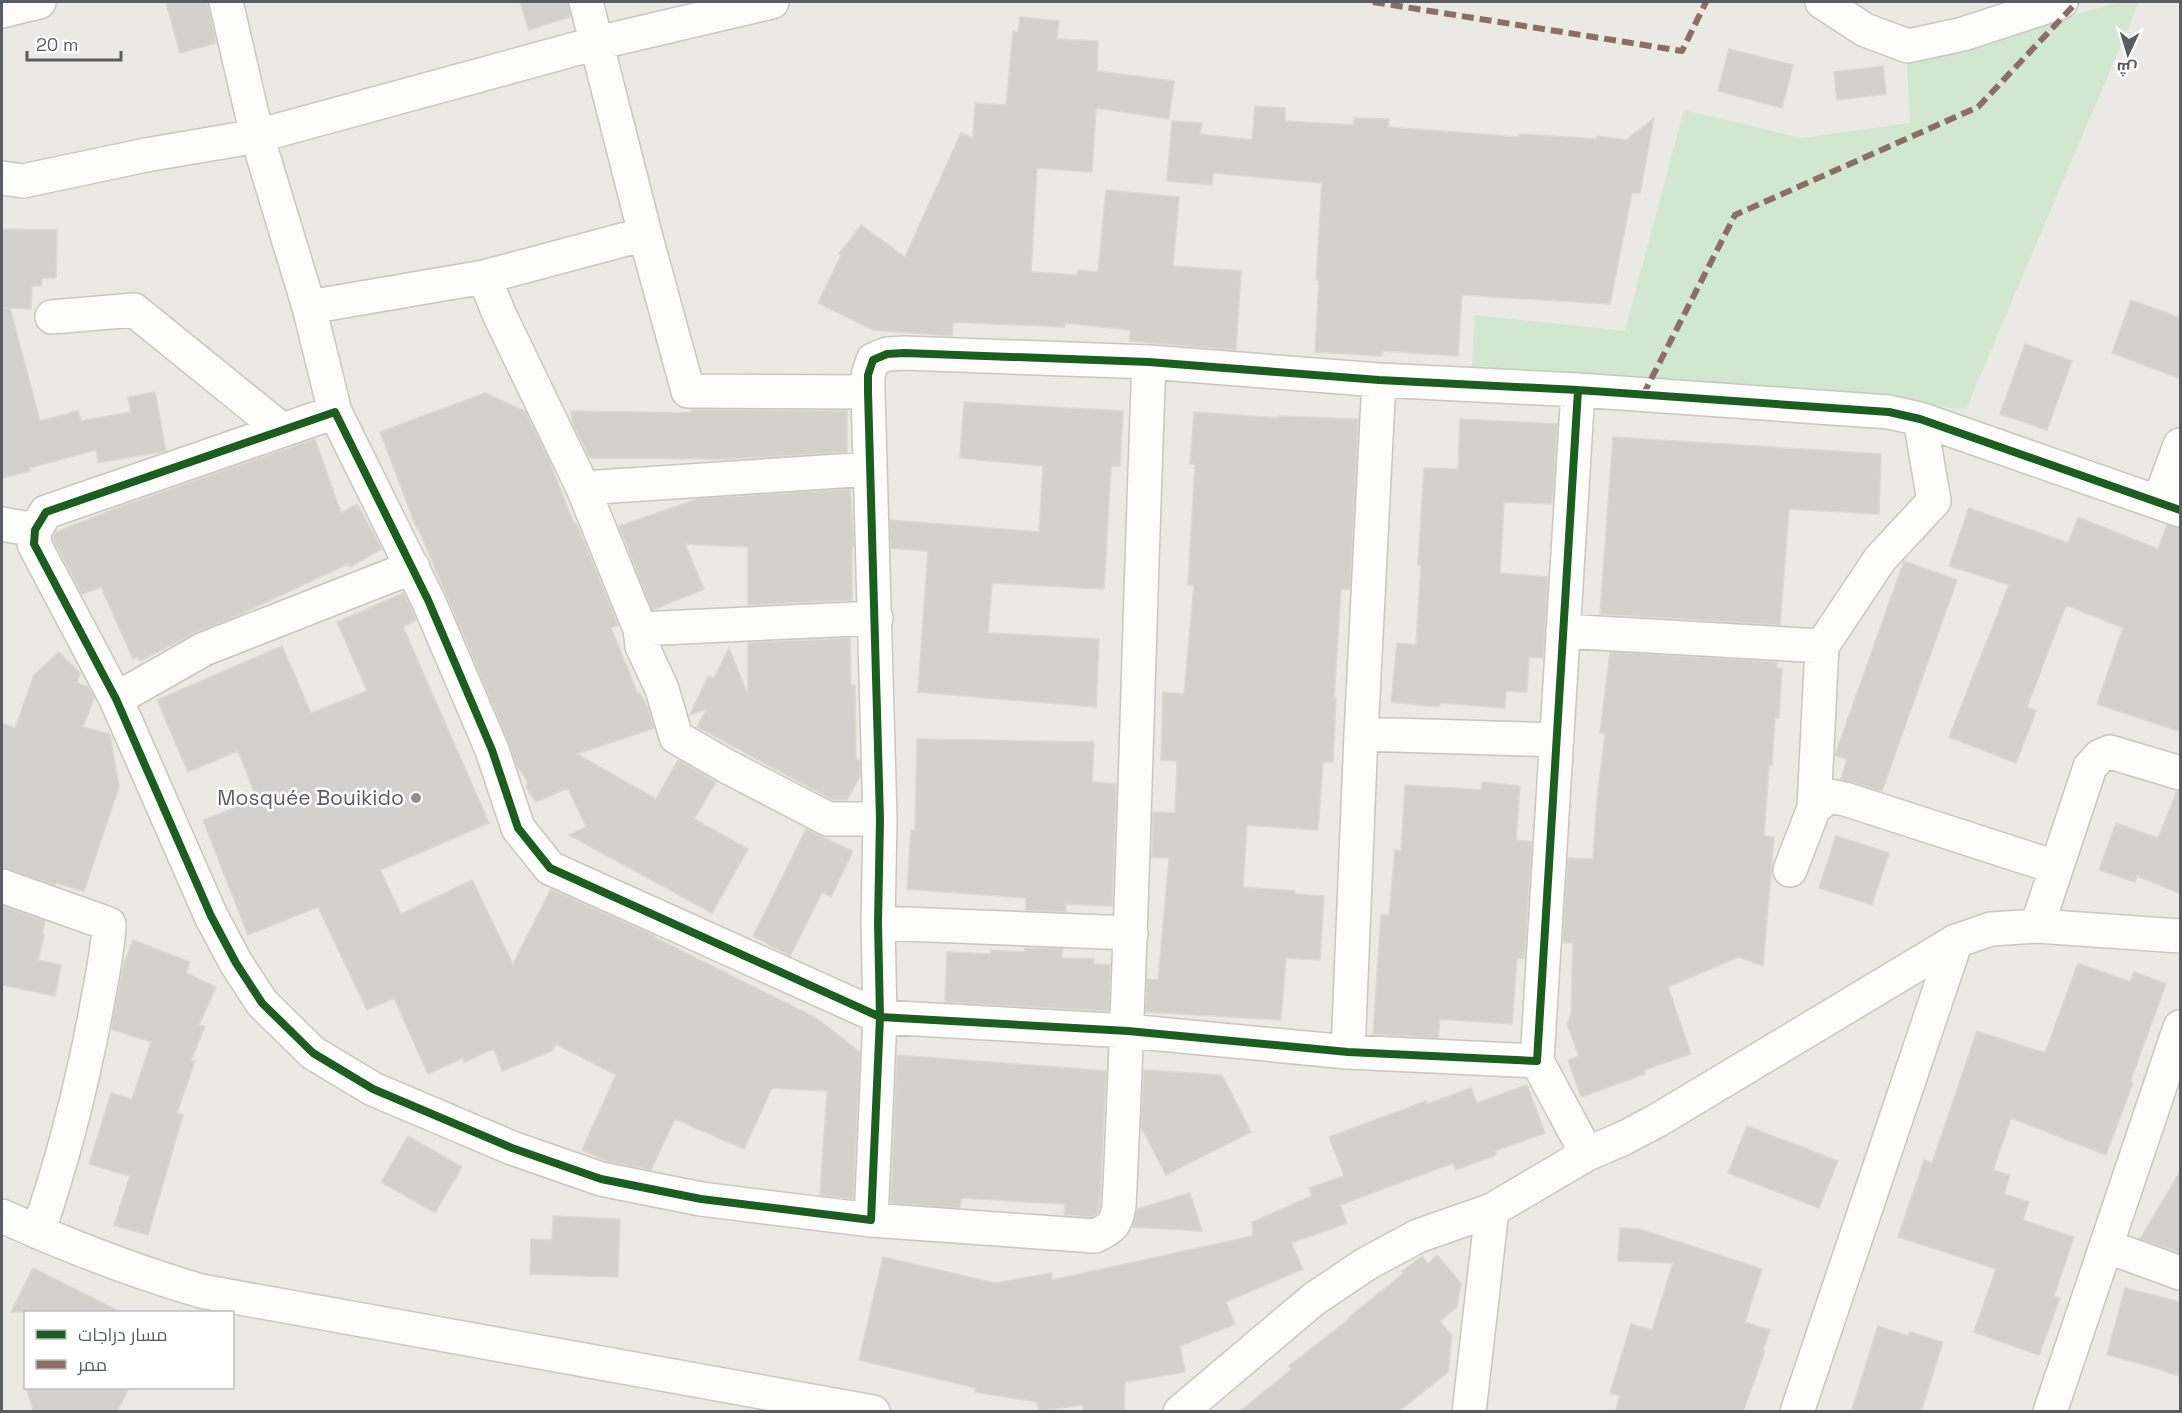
<svg xmlns="http://www.w3.org/2000/svg" width="2182" height="1413" font-family="'Space Grotesk',Cairo,sans-serif">
<rect width="100%" height="100%" fill="#eae9e3"/>
<path fill="#d1e7cf" d="M 2119,2 L 2139,2 L 1966,409 L 1472,367 L 1475,315 L 1625,331 L 1684,110 L 1802,138 L 1910,123 L 1907,65 Z"/>
<path fill="#d2d1cd" stroke="#d9d8d2" stroke-width="1.5" d="M 166,2 L 207,2 L 216,43 L 180,53 Z
M 520,2 L 568,2 L 570,17 L 529,30 Z
M 1020,17 L 1059,21 L 1057,39 L 1098,41 L 1097,71 L 1174,81 L 1169,119 L 1096,108 L 1092,172 L 1037,168 L 1031,272 L 1077,275 L 1078,270 L 1098,272 L 1106,190 L 1179,197 L 1173,266 L 1241,271 L 1236,350 L 1129,341 L 1130,330 L 1065,323 L 1064,327 L 953,322 L 952,336 L 873,330 L 818,303 L 841,255 L 839,254 L 861,225 L 905,257 L 961,133 L 973,138 L 975,103 L 1006,105 L 1013,31 L 1018,32 Z
M 1729,49 L 1793,65 L 1782,108 L 1718,91 Z
M 1883,66 L 1886,94 L 1837,100 L 1834,72 Z
M 1255,106 L 1285,108 L 1285,121 L 1354,125 L 1354,118 L 1389,119 L 1388,127 L 1519,137 L 1519,134 L 1597,139 L 1597,136 L 1626,140 L 1654,118 L 1640,193 L 1632,193 L 1610,304 L 1462,295 L 1458,356 L 1383,351 L 1382,356 L 1315,352 L 1319,280 L 1316,280 L 1322,183 L 1213,173 L 1212,185 L 1167,181 L 1172,121 L 1202,123 L 1200,134 L 1252,140 Z
M 2,229 L 57,230 L 56,278 L 42,278 L 41,286 L 32,286 L 31,309 L 10,308 L 40,421 L 78,411 L 81,421 L 131,412 L 128,397 L 155,392 L 166,451 L 98,463 L 96,450 L 29,468 L 30,471 L 2,478 L 2,309 L 8,308 L 2,308 Z
M 2131,300 L 2181,318 L 2181,379 L 2112,353 Z
M 2025,344 L 2072,361 L 2047,430 L 2000,414 Z
M 485,393 L 525,411 L 548,458 L 574,524 L 576,523 L 583,539 L 618,625 L 611,628 L 638,694 L 640,693 L 648,708 L 654,728 L 577,754 L 656,799 L 678,760 L 716,782 L 694,819 L 748,849 L 712,913 L 569,835 L 586,827 L 568,788 L 536,802 L 526,787 L 528,782 L 516,764 L 509,743 L 418,528 L 417,529 L 380,432 Z
M 964,402 L 1123,411 L 1120,466 L 1111,466 L 1104,589 L 992,583 L 988,633 L 1099,639 L 1096,707 L 918,692 L 928,551 L 891,548 L 890,520 L 1039,532 L 1043,466 L 960,458 Z
M 691,410 L 847,411 L 847,452 L 731,459 L 590,458 L 573,424 L 571,411 L 691,413 Z
M 1194,412 L 1279,418 L 1279,416 L 1358,419 L 1350,590 L 1341,589 L 1334,698 L 1336,698 L 1333,762 L 1323,762 L 1318,830 L 1247,825 L 1243,887 L 1295,891 L 1295,894 L 1324,896 L 1320,960 L 1286,958 L 1281,1020 L 1146,1012 L 1147,979 L 1158,980 L 1169,858 L 1152,857 L 1153,812 L 1175,813 L 1176,789 L 1177,761 L 1161,760 L 1163,692 L 1184,694 L 1194,585 L 1188,585 L 1195,464 L 1190,464 Z
M 1460,419 L 1557,424 L 1552,504 L 1504,502 L 1500,573 L 1548,577 L 1543,658 L 1529,657 L 1527,692 L 1506,691 L 1505,708 L 1440,703 L 1439,707 L 1391,702 L 1397,643 L 1416,645 L 1421,565 L 1418,565 L 1424,468 L 1458,469 Z
M 1613,437 L 1881,454 L 1879,514 L 1789,509 L 1780,625 L 1600,614 Z
M 315,439 L 341,513 L 357,504 L 382,549 L 350,567 L 348,564 L 232,618 L 197,632 L 140,661 L 138,657 L 133,659 L 101,587 L 82,594 L 56,545 L 53,538 L 56,532 L 122,506 Z
M 850,489 L 854,545 L 852,544 L 852,600 L 748,605 L 748,547 L 685,544 L 704,589 L 652,610 L 619,526 L 697,499 Z
M 1969,508 L 2068,543 L 2078,517 L 2158,549 L 2167,525 L 2181,528 L 2181,732 L 2097,704 L 2123,628 L 2066,605 L 2027,707 L 2036,711 L 2016,763 L 1949,737 L 2009,585 L 1949,566 Z
M 1904,561 L 1957,580 L 1882,791 L 1841,779 L 1847,759 L 1835,755 Z
M 404,593 L 416,620 L 403,627 L 489,823 L 380,870 L 401,914 L 472,880 L 513,964 L 551,889 L 655,936 L 654,937 L 816,1018 L 860,1052 L 853,1199 L 820,1195 L 827,1091 L 772,1088 L 744,1149 L 675,1119 L 651,1170 L 606,1161 L 582,1150 L 616,1075 L 556,1044 L 552,1051 L 502,1071 L 494,1049 L 464,1062 L 463,1058 L 428,1074 L 394,998 L 367,1010 L 318,907 L 248,935 L 203,820 L 257,799 L 238,751 L 188,772 L 157,700 L 282,646 L 311,713 L 367,691 L 337,622 Z
M 850,638 L 851,685 L 855,685 L 856,759 L 860,762 L 860,776 L 847,800 L 833,800 L 697,727 L 707,709 L 690,715 L 708,676 L 714,678 L 729,648 L 748,695 L 748,643 Z
M 59,652 L 80,673 L 77,683 L 88,687 L 94,698 L 83,727 L 110,734 L 119,787 L 84,891 L 56,883 L 55,885 L 2,868 L 2,723 L 15,728 L 34,675 Z
M 1610,652 L 1777,662 L 1777,668 L 1782,669 L 1779,718 L 1775,718 L 1772,765 L 1769,765 L 1764,836 L 1774,837 L 1763,966 L 1739,957 L 1668,987 L 1691,1054 L 1644,1070 L 1645,1074 L 1581,1097 L 1568,1060 L 1579,1056 L 1567,1024 L 1571,1014 L 1573,943 L 1563,943 L 1568,858 L 1593,859 L 1597,799 L 1605,734 L 1600,733 Z
M 917,739 L 1094,742 L 1092,782 L 1116,784 L 1112,906 L 1066,904 L 1066,912 L 1026,910 L 1026,898 L 907,889 L 911,830 L 915,830 Z
M 1482,782 L 1520,786 L 1516,840 L 1532,842 L 1524,959 L 1517,958 L 1512,1024 L 1440,1019 L 1438,1038 L 1373,1034 L 1381,915 L 1389,915 L 1395,850 L 1401,851 L 1405,785 L 1481,790 Z
M 2177,791 L 2181,791 L 2181,894 L 2137,876 L 2135,882 L 2099,870 L 2116,823 L 2158,838 Z
M 806,829 L 853,851 L 831,897 L 822,892 L 790,956 L 753,936 Z
M 1836,836 L 1889,853 L 1872,905 L 1819,888 Z
M 2,906 L 45,921 L 42,934 L 44,935 L 38,960 L 61,965 L 55,996 L 2,985 Z
M 133,940 L 190,962 L 186,973 L 216,987 L 199,1025 L 205,1027 L 191,1060 L 195,1061 L 177,1113 L 183,1115 L 148,1235 L 114,1225 L 130,1176 L 89,1164 L 111,1093 L 132,1099 L 151,1042 L 111,1029 L 124,963 Z
M 1025,948 L 1063,949 L 1062,958 L 1094,959 L 1093,964 L 1110,965 L 1109,1011 L 945,1002 L 947,952 L 991,954 L 991,950 L 1025,952 Z
M 2078,963 L 2130,982 L 2134,972 L 2166,984 L 2130,1082 L 2133,1083 L 2106,1155 L 2011,1118 L 1993,1170 L 2010,1175 L 2004,1194 L 2029,1202 L 2023,1220 L 2074,1237 L 2054,1296 L 2060,1298 L 2039,1355 L 1974,1332 L 1996,1269 L 1898,1237 L 1924,1160 L 1932,1163 L 1977,1031 L 2045,1053 Z
M 897,1055 L 1106,1071 L 1100,1204 L 1098,1213 L 1091,1217 L 1064,1215 L 1065,1204 L 961,1198 L 960,1208 L 891,1203 Z
M 1144,1070 L 1222,1075 L 1251,1132 L 1166,1175 L 1141,1127 Z
M 1527,1085 L 1545,1133 L 1495,1151 L 1496,1155 L 1456,1170 L 1453,1163 L 1340,1205 L 1347,1223 L 1291,1243 L 1303,1269 L 1226,1302 L 1235,1324 L 1180,1346 L 1185,1372 L 1125,1382 L 1124,1412 L 1083,1412 L 1083,1405 L 1039,1411 L 1037,1402 L 975,1392 L 976,1388 L 859,1360 L 883,1257 L 995,1283 L 1051,1273 L 1052,1280 L 1253,1236 L 1252,1222 L 1312,1196 L 1309,1188 L 1344,1176 L 1329,1137 L 1426,1101 L 1427,1104 L 1471,1088 L 1477,1103 Z
M 1747,1126 L 1838,1161 L 1819,1208 L 1728,1173 Z
M 408,1136 L 462,1167 L 435,1213 L 381,1182 Z
M 2181,1170 L 2181,1253 L 2140,1239 Z
M 1190,1193 L 1202,1231 L 1133,1227 L 1137,1209 Z
M 553,1216 L 620,1219 L 618,1277 L 530,1274 L 531,1239 L 552,1240 Z
M 1620,1228 L 1639,1229 L 1762,1269 L 1745,1322 L 1770,1330 L 1763,1350 L 1765,1351 L 1743,1412 L 1615,1412 L 1620,1396 L 1610,1393 L 1631,1324 L 1652,1330 L 1673,1263 L 1618,1261 Z
M 1437,1255 L 1461,1283 L 1457,1307 L 1440,1321 L 1452,1336 L 1448,1372 L 1398,1412 L 1239,1412 L 1292,1369 L 1289,1366 L 1349,1319 L 1348,1318 L 1404,1273 L 1402,1271 L 1422,1256 L 1428,1264 Z
M 33,1268 L 121,1312 L 11,1312 Z
M 2125,1288 L 2181,1302 L 2181,1377 L 2149,1366 L 2107,1355 Z
M 1878,1326 L 1909,1336 L 1910,1332 L 1943,1342 L 1921,1412 L 1851,1412 Z
M 26,1388 L 129,1388 L 117,1412 L 34,1412 Z"/>
<g fill="none" stroke-linecap="round" stroke-linejoin="round">
<g stroke="#c6c7c5" stroke-width="36">
<path id="street" d="M 226,2 L 257,136 L 309,307 L 335,412
M 586,2 L 645,234 L 688,391 L 868,392
M 1822,2 L 1865,30 L 1908,46 L 1963,34 L 2061,2
M 2,11 L 39,2
M 2,178 L 23,181 L 146,155 L 257,136 L 597,43 L 772,2
M 484,277 L 500,316 L 583,488 L 640,629 L 642,646 L 662,689 L 676,737 L 728,767 L 828,819 L 880,819
M 309,307 L 484,277 L 645,234
M 52,317 L 134,310 L 282,430
M 1578,390 L 1537,1061 L 1348,1052 L 1128,1031 L 880,1017 L 550,868 L 518,828 L 492,750 L 428,600 L 335,412 L 46,512 L 35,530 L 34,544 L 116,699 L 211,916 L 236,963 L 262,1003 L 313,1053 L 373,1089 L 512,1148 L 601,1179 L 701,1199 L 871,1220 L 880,1017 L 878,923 L 880,819 L 868,392 L 868,375 L 873,360 L 887,354 L 904,353 L 1149,362 L 1379,380 L 1578,390 L 1889,412 L 1920,419 L 2180,510
M 583,488 L 870,469
M 2159,502 L 2180,445
M 2,524 L 35,530
M 640,629 L 876,618
M 1563,631 L 1822,646 L 1814,808
M 1822,646 L 1880,559 L 1934,501 L 1920,419
M 116,699 L 204,649 L 413,567
M 1361,734 L 1557,740
M 1790,870 L 1814,808 L 1829,796 L 1845,799 L 2055,867
M 2,886 L 109,924 C 108,953 101,981 96,1010 C 82,1085 63,1160 38,1232
M 878,923 L 1131,933
M 2037,926 L 2090,767 L 2100,756 L 2110,752 L 2180,773
M 1348,1052 L 1361,734 L 1379,380
M 1537,1061 L 1587,1154
M 871,1220 L 1095,1236 C 1112,1228 1116,1225 1119,1206 C 1133,925 1138,643 1149,362
M 2106,1246 L 2180,1273
M 1469,1412 L 1492,1210
M 1797,1412 L 1956,941
M 2050,1412 L 2180,1027"/>
</g>
<g stroke="#c7c8c7" stroke-width="36">
<path id="secondary" d="M 2,1216 C 66,1245 133,1271 201,1291 L 873,1412
M 1180,1412 L 1314,1299 L 1366,1264 L 1418,1236 L 1492,1210 L 1587,1154 L 1624,1138 L 1658,1120 L 1956,941 L 1991,929 L 2037,926 L 2180,936"/>
</g>
<use href="#street" stroke="#fcfcfb" stroke-width="33"/>
<use href="#secondary" stroke="#fcfcfb" stroke-width="33"/>
<path stroke="#8d6e63" stroke-width="6" stroke-dasharray="12 6" stroke-linecap="butt" d="M 1373,2 L 1682,51 L 1706,2
M 1643,395 L 1735,215 L 1978,107 L 2077,2"/>
<g stroke="#fff" stroke-width="11">
<path id="cycleway" d="M 1578,390 L 1537,1061 L 1348,1052 L 1128,1031 L 880,1017 L 550,868 L 518,828 L 492,750 L 428,600 L 335,412 L 46,512 L 35,530 L 34,544 L 116,699 L 211,916 L 236,963 L 262,1003 L 313,1053 L 373,1089 L 512,1148 L 601,1179 L 701,1199 L 871,1220 L 880,1017 L 878,923 L 880,819 L 868,392 L 868,375 L 873,360 L 887,354 L 904,353 L 1149,362 L 1379,380 L 1578,390 L 1889,412 L 1920,419 L 2180,510"/>
</g>
<use href="#cycleway" stroke="#1b5e20" stroke-width="8"/>
</g>
<circle fill="#8c8e8f" stroke="#fff" stroke-width="2" cx="416" cy="798" r="6"/>
<g text-anchor="middle" stroke-width="5" stroke-linejoin="round" paint-order="stroke">
<g font-size="21" fill="#595d62" stroke="#fff" text-anchor="end">
<text x="404" y="805">Mosquée Bouikido</text>
</g>
</g>
<rect width="2182" height="1413" fill="none" stroke="#595d62" stroke-width="6"/>
<rect x="24" y="1311" width="210" height="78" fill="#ffffff" stroke="#bdbec0" stroke-width="1.5"/>
<rect x="36" y="1330" width="30" height="9" fill="#1b5e20" stroke="#bdbec0" stroke-width="1.5"/>
<text x="78" y="1341" font-size="18" fill="#595d62">مسار دراجات</text>
<rect x="36" y="1360" width="30" height="9" fill="#8d6e63" stroke="#bdbec0" stroke-width="1.5"/>
<text x="78" y="1371" font-size="18" fill="#595d62">ممر</text>
<g transform="translate(2128 54) rotate(184)" stroke="#ffffff" stroke-width="4.5" paint-order="stroke">
<path d="M0-4.5L10 22L0 15L-10 22Z" fill="#595d62"/>
<text y="-9" font-size="16" font-weight="bold" text-anchor="middle" fill="#595d62">ش</text>
</g>
<path d="M27 51v9h94v-9" fill="none" stroke="#595d62" stroke-width="3"/>
<text x="36" y="51" font-size="18" fill="#595d62" stroke="#ffffff" stroke-width="4.5" paint-order="stroke">20 m</text>
</svg>
